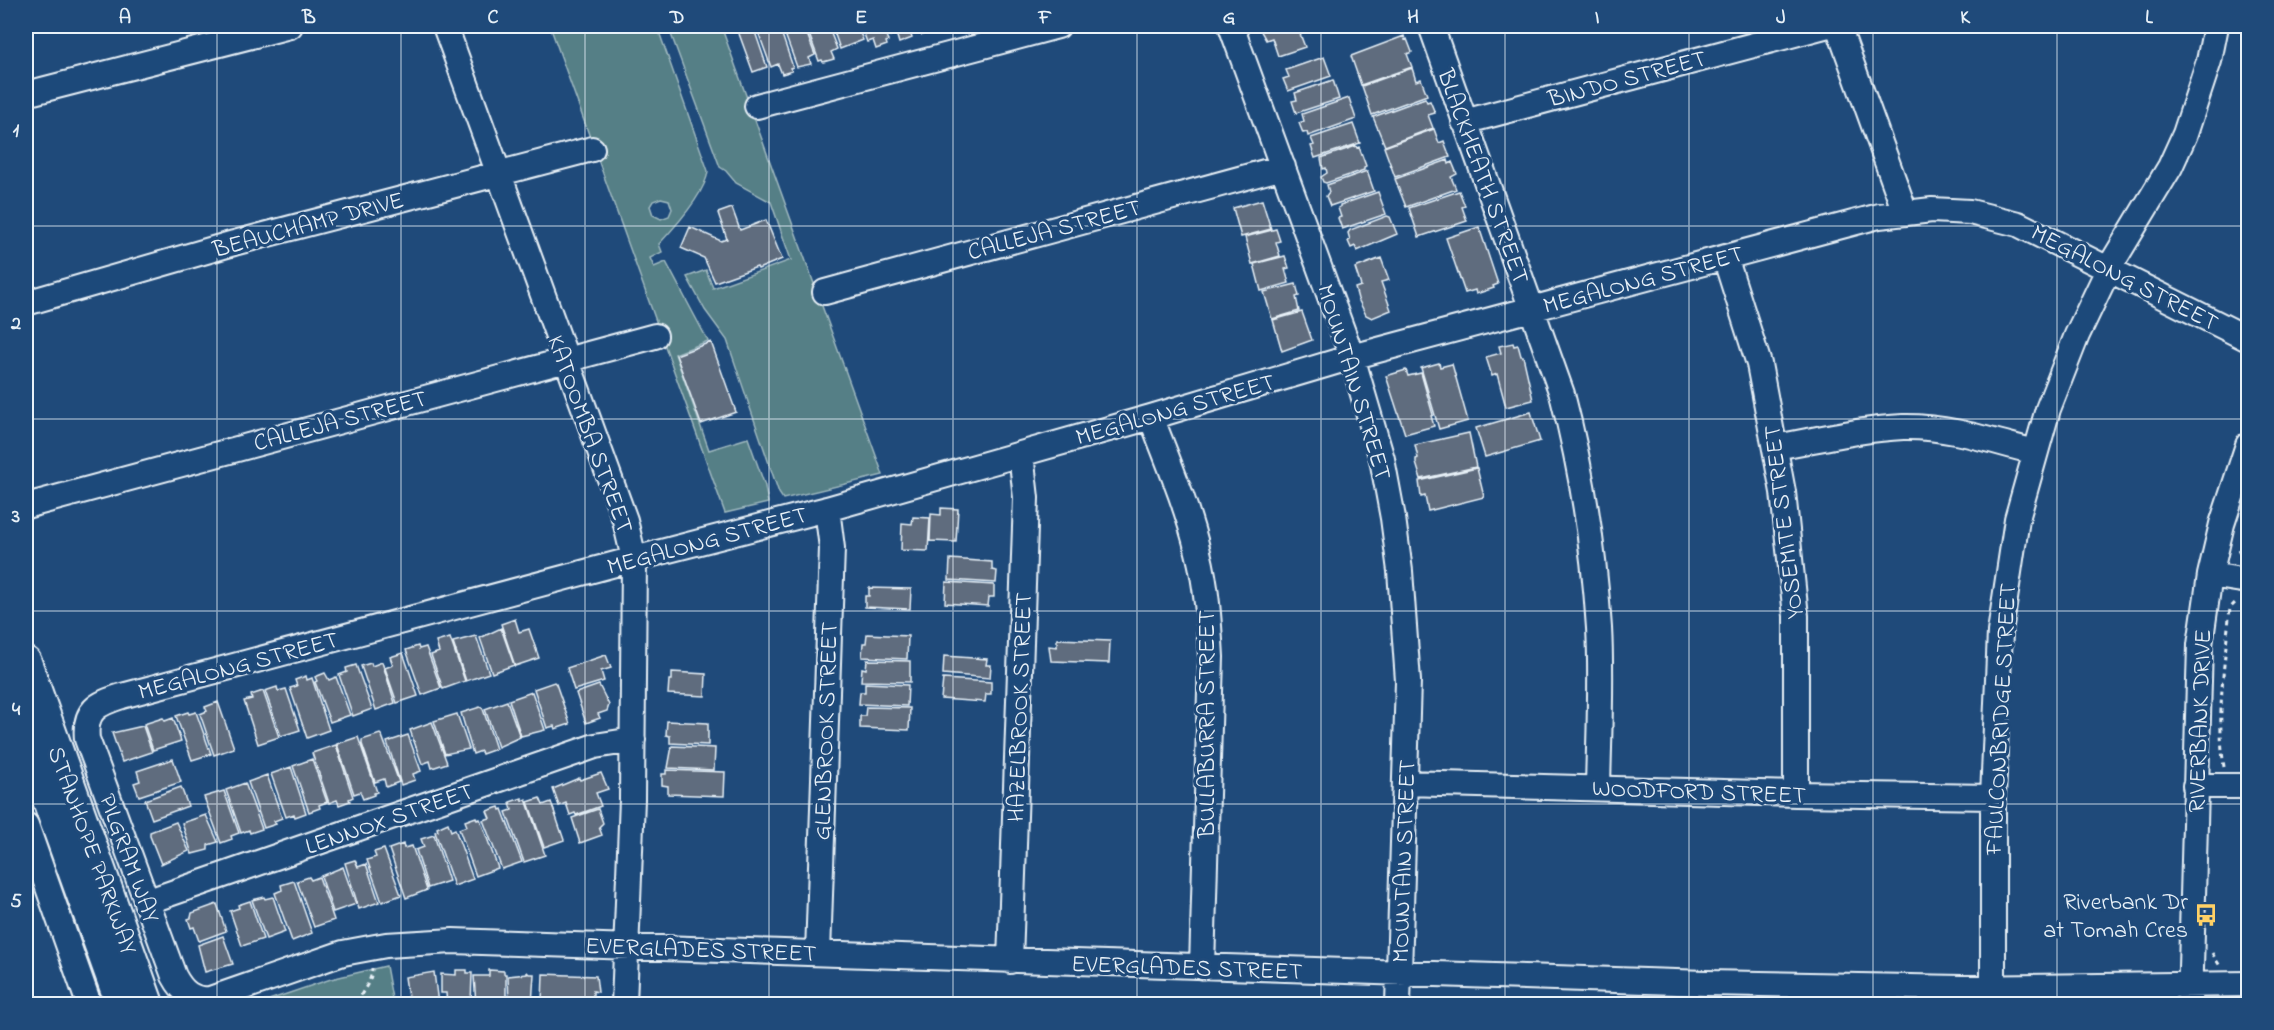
<svg xmlns="http://www.w3.org/2000/svg" width="2274" height="1030" font-family="'Indie Flower',sans-serif">
<rect width="100%" height="100%" fill="#1f4a7a"/>
<filter id="ink" filterUnits="userSpaceOnUse"><feTurbulence type="fractalNoise" baseFrequency=".0167" numOctaves="2"/><feDisplacementMap in="SourceGraphic" scale="12" xChannelSelector="R" yChannelSelector="G"/><feConvolveMatrix kernelMatrix="1 2 1 2 8 2 1 2 1" color-interpolation-filters="sRGB"/></filter>
<g filter="url(#ink)">
<path fill="#557f86" stroke="#9eb8bf" stroke-width="1.5" fill-rule="evenodd" d="M 550,26 L 657,26 L 708,171 C 706,192 674,228 659,244 L 662,252 L 650,258 L 654,267 L 666,262 L 708,341 L 675,354 L 709,450 L 748,438 L 765,486 L 768,503 L 725,513 ZM 661,198 L 669,200 L 672,209 L 669,216 L 661,219 L 653,215 L 650,206 L 653,201 Z
M 668,26 L 721,26 L 883,475 L 783,499 L 779,493 L 727,340 L 705,310 L 687,277 L 706,270 L 713,288 L 791,260 L 771,202 L 736,183 L 726,171 L 720,167 Z
M 386,966 L 393,1004 L 257,1004 L 331,979 Z"/>
<path fill="#5e6c7e" stroke="#e8f1f8" stroke-width="1.5" d="M 753,26 L 767,67 L 753,72 L 738,31 Z
M 756,26 L 779,26 L 793,67 L 790,68 L 792,71 L 782,74 L 778,64 L 771,67 Z
M 782,26 L 804,26 L 815,55 L 809,58 L 811,64 L 797,67 Z
M 806,26 L 828,26 L 837,49 L 831,52 L 834,59 L 823,62 L 822,60 L 819,61 Z
M 832,26 L 857,26 L 863,40 L 840,49 Z
M 861,26 L 883,26 L 888,41 L 886,42 L 887,45 L 876,49 L 873,40 L 867,42 Z
M 886,26 L 908,26 L 912,38 L 899,43 L 896,33 L 890,36 Z
M 911,26 L 933,26 L 934,29 L 922,35 L 919,27 L 913,29 Z
M 1258,26 L 1288,26 L 1289,28 L 1297,26 L 1305,47 L 1278,56 L 1272,38 L 1266,40 Z
M 1404,36 L 1405,40 L 1407,39 L 1412,52 L 1407,54 L 1412,67 L 1361,85 L 1351,56 Z
M 1324,57 L 1331,76 L 1288,91 L 1283,79 L 1289,77 L 1286,70 Z
M 1412,68 L 1416,81 L 1421,79 L 1427,95 L 1372,115 L 1362,86 Z
M 1333,80 L 1339,99 L 1296,113 L 1292,101 L 1297,100 L 1295,93 Z
M 1349,98 L 1356,119 L 1308,136 L 1307,132 L 1303,133 L 1299,123 L 1304,121 L 1302,114 Z
M 1425,98 L 1427,102 L 1430,101 L 1435,113 L 1428,115 L 1433,128 L 1385,146 L 1373,117 Z
M 1353,124 L 1360,143 L 1315,158 L 1311,146 L 1314,145 L 1311,138 Z
M 1434,129 L 1439,143 L 1444,141 L 1450,157 L 1395,177 L 1384,147 Z
M 1356,146 L 1357,148 L 1359,147 L 1366,166 L 1364,167 L 1364,170 L 1326,183 L 1323,182 L 1321,177 L 1327,173 L 1326,168 L 1323,169 L 1321,158 Z
M 1448,160 L 1449,164 L 1452,162 L 1457,174 L 1451,177 L 1456,189 L 1406,207 L 1395,179 Z
M 1367,171 L 1374,191 L 1330,206 L 1326,196 L 1329,192 L 1327,185 Z
M 1459,191 L 1465,206 L 1462,207 L 1467,221 L 1419,237 L 1409,208 Z
M 1378,192 L 1386,214 L 1342,229 L 1338,218 L 1341,217 L 1338,208 L 1340,207 L 1340,205 Z
M 1262,200 L 1271,229 L 1241,237 L 1233,208 Z
M 732,208 L 740,230 L 766,220 L 782,259 L 758,269 L 757,267 L 715,282 L 704,258 L 681,248 L 690,227 L 721,241 L 727,239 L 718,213 Z
M 1387,216 L 1390,217 L 1397,234 L 1357,251 L 1355,246 L 1351,248 L 1348,241 L 1350,240 L 1348,233 L 1350,230 Z
M 1479,227 L 1498,284 L 1493,286 L 1494,288 L 1476,294 L 1475,290 L 1465,293 L 1446,238 Z
M 1276,229 L 1280,241 L 1276,242 L 1280,256 L 1252,264 L 1245,237 Z
M 1285,256 L 1289,268 L 1285,269 L 1289,283 L 1261,291 L 1254,264 Z
M 1381,258 L 1389,280 L 1381,282 L 1391,310 L 1372,318 L 1366,315 L 1358,299 L 1355,288 L 1361,286 L 1355,268 Z
M 1296,284 L 1299,296 L 1296,297 L 1299,311 L 1272,319 L 1264,292 Z
M 1302,312 L 1312,340 L 1282,351 L 1273,320 Z
M 711,342 L 736,412 L 701,424 L 676,355 Z
M 1513,343 L 1514,346 L 1518,345 L 1521,356 L 1523,356 L 1533,400 L 1506,407 L 1497,374 L 1492,376 L 1486,357 L 1501,353 L 1499,346 Z
M 1439,363 L 1440,367 L 1452,364 L 1468,421 L 1439,429 L 1421,368 Z
M 1406,370 L 1408,376 L 1421,373 L 1433,415 L 1431,416 L 1434,426 L 1405,434 L 1386,376 Z
M 1531,412 L 1540,441 L 1485,457 L 1476,428 Z
M 1469,433 L 1476,467 L 1421,479 L 1416,463 L 1416,459 L 1418,458 L 1415,445 Z
M 1477,468 L 1484,497 L 1428,511 L 1425,496 L 1421,497 L 1419,481 Z
M 941,508 L 958,509 L 956,542 L 930,541 L 931,514 L 941,515 Z
M 913,517 L 930,518 L 928,551 L 901,550 L 902,523 L 912,524 Z
M 950,559 L 992,562 L 992,570 L 997,571 L 996,583 L 949,580 Z
M 946,582 L 994,585 L 994,597 L 989,597 L 988,606 L 945,603 Z
M 869,588 L 911,589 L 910,609 L 865,607 L 865,596 L 869,596 Z
M 515,619 L 519,632 L 529,629 L 539,658 L 515,666 L 501,624 Z
M 501,628 L 514,665 L 492,673 L 480,638 Z
M 867,634 L 908,636 L 907,659 L 862,657 L 863,643 L 866,643 Z
M 476,636 L 489,673 L 466,681 L 453,642 Z
M 450,638 L 465,681 L 443,689 L 431,655 L 439,652 L 436,642 Z
M 1057,639 L 1110,641 L 1109,663 L 1051,661 L 1049,646 L 1057,647 Z
M 418,646 L 419,649 L 426,647 L 441,688 L 422,695 L 406,650 Z
M 403,653 L 418,696 L 397,703 L 385,668 L 393,665 L 390,657 Z
M 606,655 L 611,668 L 601,671 L 604,681 L 574,690 L 567,668 Z
M 944,656 L 987,659 L 986,665 L 991,665 L 990,678 L 943,674 Z
M 867,660 L 910,661 L 910,682 L 861,681 L 862,668 L 866,669 Z
M 382,662 L 395,703 L 376,710 L 361,666 L 371,663 L 372,666 Z
M 356,665 L 372,709 L 353,716 L 339,675 L 347,672 L 346,668 Z
M 672,672 L 706,674 L 705,696 L 668,694 L 669,680 L 672,680 Z
M 325,673 L 329,680 L 336,677 L 350,715 L 330,722 L 315,682 L 317,681 L 315,677 Z
M 306,676 L 307,680 L 312,678 L 329,730 L 307,738 L 290,688 L 297,686 L 295,680 Z
M 943,679 L 991,682 L 991,694 L 986,694 L 985,702 L 941,699 Z
M 554,682 L 556,684 L 570,724 L 555,729 L 554,726 L 547,728 L 534,689 Z
M 865,683 L 908,685 L 907,706 L 859,704 L 860,692 L 865,692 Z
M 599,685 L 609,705 L 607,711 L 598,714 L 600,718 L 586,723 L 576,693 Z
M 277,687 L 278,691 L 286,689 L 300,730 L 281,736 L 265,691 Z
M 263,691 L 279,737 L 258,744 L 244,701 L 252,699 L 251,695 Z
M 532,692 L 545,730 L 521,736 L 509,700 Z
M 507,701 L 520,737 L 498,747 L 485,709 Z
M 218,702 L 234,748 L 214,755 L 200,714 L 207,711 L 205,707 Z
M 480,707 L 483,709 L 496,749 L 482,754 L 481,751 L 473,754 L 461,713 Z
M 866,707 L 910,708 L 909,730 L 860,728 L 860,716 L 865,716 Z
M 188,712 L 189,714 L 196,712 L 211,754 L 192,760 L 176,716 Z
M 457,714 L 469,749 L 445,754 L 434,721 Z
M 163,718 L 165,721 L 173,718 L 181,741 L 153,750 L 144,724 Z
M 667,721 L 708,723 L 708,745 L 670,743 L 670,736 L 666,735 Z
M 432,722 L 447,763 L 432,768 L 430,761 L 422,764 L 410,730 Z
M 143,726 L 152,752 L 122,762 L 112,733 Z
M 380,734 L 382,736 L 399,782 L 386,787 L 384,779 L 375,782 L 362,744 L 362,740 Z
M 408,735 L 421,771 L 413,774 L 415,780 L 401,785 L 387,742 Z
M 358,737 L 377,792 L 374,793 L 374,795 L 363,799 L 360,792 L 354,794 L 337,744 Z
M 336,745 L 353,797 L 349,799 L 350,801 L 339,805 L 337,800 L 329,803 L 312,753 Z
M 672,746 L 715,748 L 714,770 L 668,768 Z
M 173,759 L 181,782 L 139,796 L 134,783 L 140,781 L 137,771 Z
M 312,759 L 327,802 L 319,805 L 320,808 L 309,812 L 293,766 Z
M 291,767 L 306,813 L 295,817 L 294,814 L 286,817 L 271,774 Z
M 666,770 L 725,772 L 724,796 L 668,794 L 668,786 L 662,785 L 662,774 L 666,774 Z
M 601,773 L 608,789 L 596,793 L 601,806 L 576,815 L 575,813 L 570,815 L 566,803 L 559,806 L 553,789 L 579,778 L 580,780 Z
M 267,775 L 282,818 L 274,821 L 276,824 L 264,828 L 248,782 Z
M 245,783 L 262,829 L 250,833 L 249,830 L 241,833 L 226,790 Z
M 181,787 L 188,806 L 152,819 L 145,800 Z
M 224,791 L 239,833 L 231,836 L 232,839 L 221,843 L 204,797 Z
M 522,798 L 522,801 L 526,799 L 545,855 L 524,862 L 506,812 L 512,810 L 510,802 Z
M 540,798 L 543,805 L 551,802 L 564,840 L 544,847 L 528,802 Z
M 499,807 L 500,810 L 502,809 L 522,862 L 502,869 L 483,820 L 490,818 L 487,811 Z
M 598,809 L 603,823 L 599,827 L 602,835 L 580,843 L 572,818 Z
M 206,815 L 218,842 L 208,845 L 208,850 L 192,854 L 182,823 Z
M 476,817 L 477,820 L 480,819 L 498,868 L 476,876 L 459,829 L 467,826 L 465,821 Z
M 176,822 L 189,851 L 161,864 L 150,836 L 150,832 Z
M 448,823 L 451,831 L 455,829 L 473,879 L 454,886 L 435,832 L 438,831 L 437,828 Z
M 434,835 L 449,881 L 428,888 L 416,850 L 424,847 L 421,839 Z
M 403,844 L 404,848 L 412,846 L 427,890 L 406,898 L 389,849 Z
M 384,849 L 401,895 L 382,902 L 367,860 L 376,857 L 374,852 Z
M 355,860 L 358,867 L 366,864 L 379,902 L 359,909 L 345,863 Z
M 343,867 L 356,904 L 333,912 L 321,876 Z
M 309,877 L 311,880 L 319,877 L 334,920 L 314,927 L 297,881 Z
M 294,881 L 312,933 L 292,941 L 275,893 L 282,890 L 281,885 Z
M 264,897 L 265,899 L 273,897 L 285,932 L 266,939 L 252,900 Z
M 250,901 L 263,939 L 242,946 L 230,911 L 239,908 L 238,905 Z
M 217,904 L 226,931 L 199,941 L 194,927 L 191,928 L 188,919 L 191,918 L 192,913 Z
M 223,936 L 233,964 L 205,972 L 198,945 Z
M 456,970 L 467,970 L 467,973 L 472,973 L 471,1004 L 447,1004 L 446,993 L 441,993 L 441,974 L 456,975 Z
M 489,970 L 504,971 L 504,974 L 506,974 L 506,1004 L 476,1004 L 474,976 L 489,976 Z
M 434,972 L 438,1004 L 409,1004 L 405,977 Z
M 527,972 L 529,974 L 534,974 L 532,1004 L 509,1004 L 508,976 L 527,974 Z
M 543,974 L 596,976 L 598,992 L 593,991 L 593,1004 L 542,1003 Z"/>
<g fill="none" stroke-linecap="round" stroke-linejoin="round">
<g stroke="#e8f1f8" stroke-width="28">
<path id="minor" d="M 445,26 L 625,520 L 634,559 L 632,799 L 624,1004
M 1231,26 L 1352,357 L 1382,459 L 1393,518 L 1400,571 L 1408,681 L 1398,1004
M 1431,26 L 1562,394 C 1582,470 1594,550 1599,628 C 1602,681 1599,735 1598,788
M 1838,26 L 1905,212
M 26,94 L 290,26
M 757,106 L 1058,26
M 1464,122 L 1825,26
M 1725,257 L 1759,364 L 1783,492 L 1796,616 L 1796,794
M 825,292 L 1283,167
M 26,303 L 234,243 L 592,149
M 2248,339 L 2018,224 L 1970,212 L 1932,210 L 1879,216 L 1352,357 L 1151,417 L 827,509 L 634,559 L 122,696 C 97,704 84,710 87,739 L 174,976 C 182,991 192,1001 210,999 L 343,953 L 386,945 L 453,941 L 1706,983 L 1961,988 L 2248,984
M 1151,417 C 1168,461 1187,506 1198,552 C 1207,587 1209,622 1211,657 L 1202,967
M 1775,447 C 1817,440 1860,429 1903,427 C 1948,426 1992,441 2035,452
M 26,506 L 655,336
M 2210,575 L 2248,581
M 1405,783 L 1796,794 L 1993,797
M 2195,786 L 2248,786
M 26,825 L 89,1004
M 146,902 L 595,746 L 633,740
M 818,953 L 832,548 L 827,509
M 1010,961 L 1026,498 L 1021,454
M 1993,988 L 1993,797 L 2000,632 L 2017,519 L 2048,409 L 2077,335 L 2109,268 L 2170,167 L 2185,134 L 2209,61 L 2216,26
M 2190,1004 L 2200,645 L 2210,575 L 2222,524 L 2248,445"/>
</g>
<g stroke="#e8f1f8" stroke-width="34">
<path id="major" d="M 26,662 L 148,1004
M 26,739 L 121,1004"/>
</g>
<path stroke="#e8f1f8" stroke-width="3" stroke-dasharray="4.5 4.5" stroke-linecap="butt" d="M 2238,549 L 2245,561
M 2224,767 C 2216,715 2225,659 2230,608 L 2238,600
M 2212,953 L 2220,966
M 358,1004 C 360,991 372,984 372,968"/>
<use href="#minor" stroke="#1f4a7a" stroke-width="24"/>
<use href="#major" stroke="#1f4a7a" stroke-width="30"/>
</g>
</g>
<path fill="none" stroke="#e8f1f8" stroke-width="1.5" stroke-opacity="0.55" d="M 217,26 L 217,1004M 401,26 L 401,1004M 585,26 L 585,1004M 769,26 L 769,1004M 953,26 L 953,1004M 1137,26 L 1137,1004M 1321,26 L 1321,1004M 1505,26 L 1505,1004M 1689,26 L 1689,1004M 1873,26 L 1873,1004M 2057,26 L 2057,1004M 26,226 L 2248,226M 26,419 L 2248,419M 26,611 L 2248,611M 26,804 L 2248,804"/>
<defs>
<g id="bus-bare" transform="scale(1.8)"><path d="M-5-6H5V4H4V6H2V4H-2V6H-4V4H-5ZM-3.5-4V0h7V-4ZM-3.5 1.2v1.5H-2V1.2ZM2 1.2v1.5H3.5V1.2Z" fill="#ffd166" stroke="#1f4a7a" stroke-width="2.5" paint-order="stroke"/></g>
</defs>
<g fill-rule="evenodd">
<use href="#bus-bare" x="2206" y="915"/>
</g>
<g text-anchor="middle" stroke-width="6" stroke-linejoin="round" paint-order="stroke">
<g font-size="24" fill="#e8f1f8" stroke="#1f4a7a">
<text transform="translate(1627 78) rotate(-15)" y="8">BINDO STREET</text>
<text transform="translate(1484 176) rotate(70)" y="8">BLACKHEATH STREET</text>
<text transform="translate(308 224) rotate(-15)" y="8">BEAUCHAMP DRIVE</text>
<text transform="translate(1054 229) rotate(-15)" y="8">CALLEJA STREET</text>
<text transform="translate(2125 277) rotate(27)" y="8">MEGALONG STREET</text>
<text transform="translate(1643 279) rotate(-15)" y="8">MEGALONG STREET</text>
<text transform="translate(1355 382) rotate(73)" y="8">MOUNTAIN STREET</text>
<text transform="translate(1175 409) rotate(-16)" y="8">MEGALONG STREET</text>
<text transform="translate(340 420) rotate(-15)" y="8">CALLEJA STREET</text>
<text transform="translate(591 434) rotate(70)" y="8">KATOOMBA STREET</text>
<text transform="translate(1783 522) rotate(-97)" y="8">YOSEMITE STREET</text>
<text transform="translate(707 540) rotate(-15)" y="8">MEGALONG STREET</text>
<text transform="translate(238 665) rotate(-15)" y="8">MEGALONG STREET</text>
<text transform="translate(1019 707) rotate(-88)" y="8">HAZELBROOK STREET</text>
<text transform="translate(2000 719) rotate(-87)" y="8">FAULCONBRIDGE STREET</text>
<text transform="translate(2199 721) rotate(-88)" y="8">RIVERBANK DRIVE</text>
<text transform="translate(1206 724) rotate(-90)" y="8">BULLABURRA STREET</text>
<text transform="translate(825 731) rotate(-88)" y="8">GLENBROOK STREET</text>
<text transform="translate(1699 791) rotate(2)" y="8">WOODFORD STREET</text>
<text transform="translate(389 818) rotate(-19)" y="8">LENNOX STREET</text>
<text transform="translate(93 850) rotate(70)" y="8">STANHOPE PARKWAY</text>
<text transform="translate(130 858) rotate(70)" y="8">PILGRAM WAY</text>
<text transform="translate(1403 861) rotate(-88)" y="8">MOUNTAIN STREET</text>
<text transform="translate(701 949) rotate(2)" y="8">EVERGLADES STREET</text>
<text transform="translate(1187 967) rotate(2)" y="8">EVERGLADES STREET</text>
</g>
<g font-size="24" fill="#e8f1f8" stroke="#1f4a7a" text-anchor="end">
<text x="2188" y="909">Riverbank Dr<tspan x="2188" dy="28">at Tomah Cres</tspan></text>
</g>
</g>
<rect width="2274" height="1030" fill="none" stroke="#1f4a7a" stroke-width="66"/>
<rect x="33" y="33" width="2208" height="964" fill="none" stroke="#e8f1f8" stroke-width="2"/>
<g font-size="20" text-anchor="middle" font-weight="bold" fill="#e8f1f8">
<text x="125" y="23">A</text>
<text x="309" y="23">B</text>
<text x="493" y="23">C</text>
<text x="677" y="23">D</text>
<text x="861" y="23">E</text>
<text x="1045" y="23">F</text>
<text x="1229" y="23">G</text>
<text x="1413" y="23">H</text>
<text x="1597" y="23">I</text>
<text x="1781" y="23">J</text>
<text x="1965" y="23">K</text>
<text x="2149" y="23">L</text>
<text x="16" y="136">1</text>
<text x="16" y="329">2</text>
<text x="16" y="522">3</text>
<text x="16" y="715">4</text>
<text x="16" y="907">5</text>
</g>
</svg>
